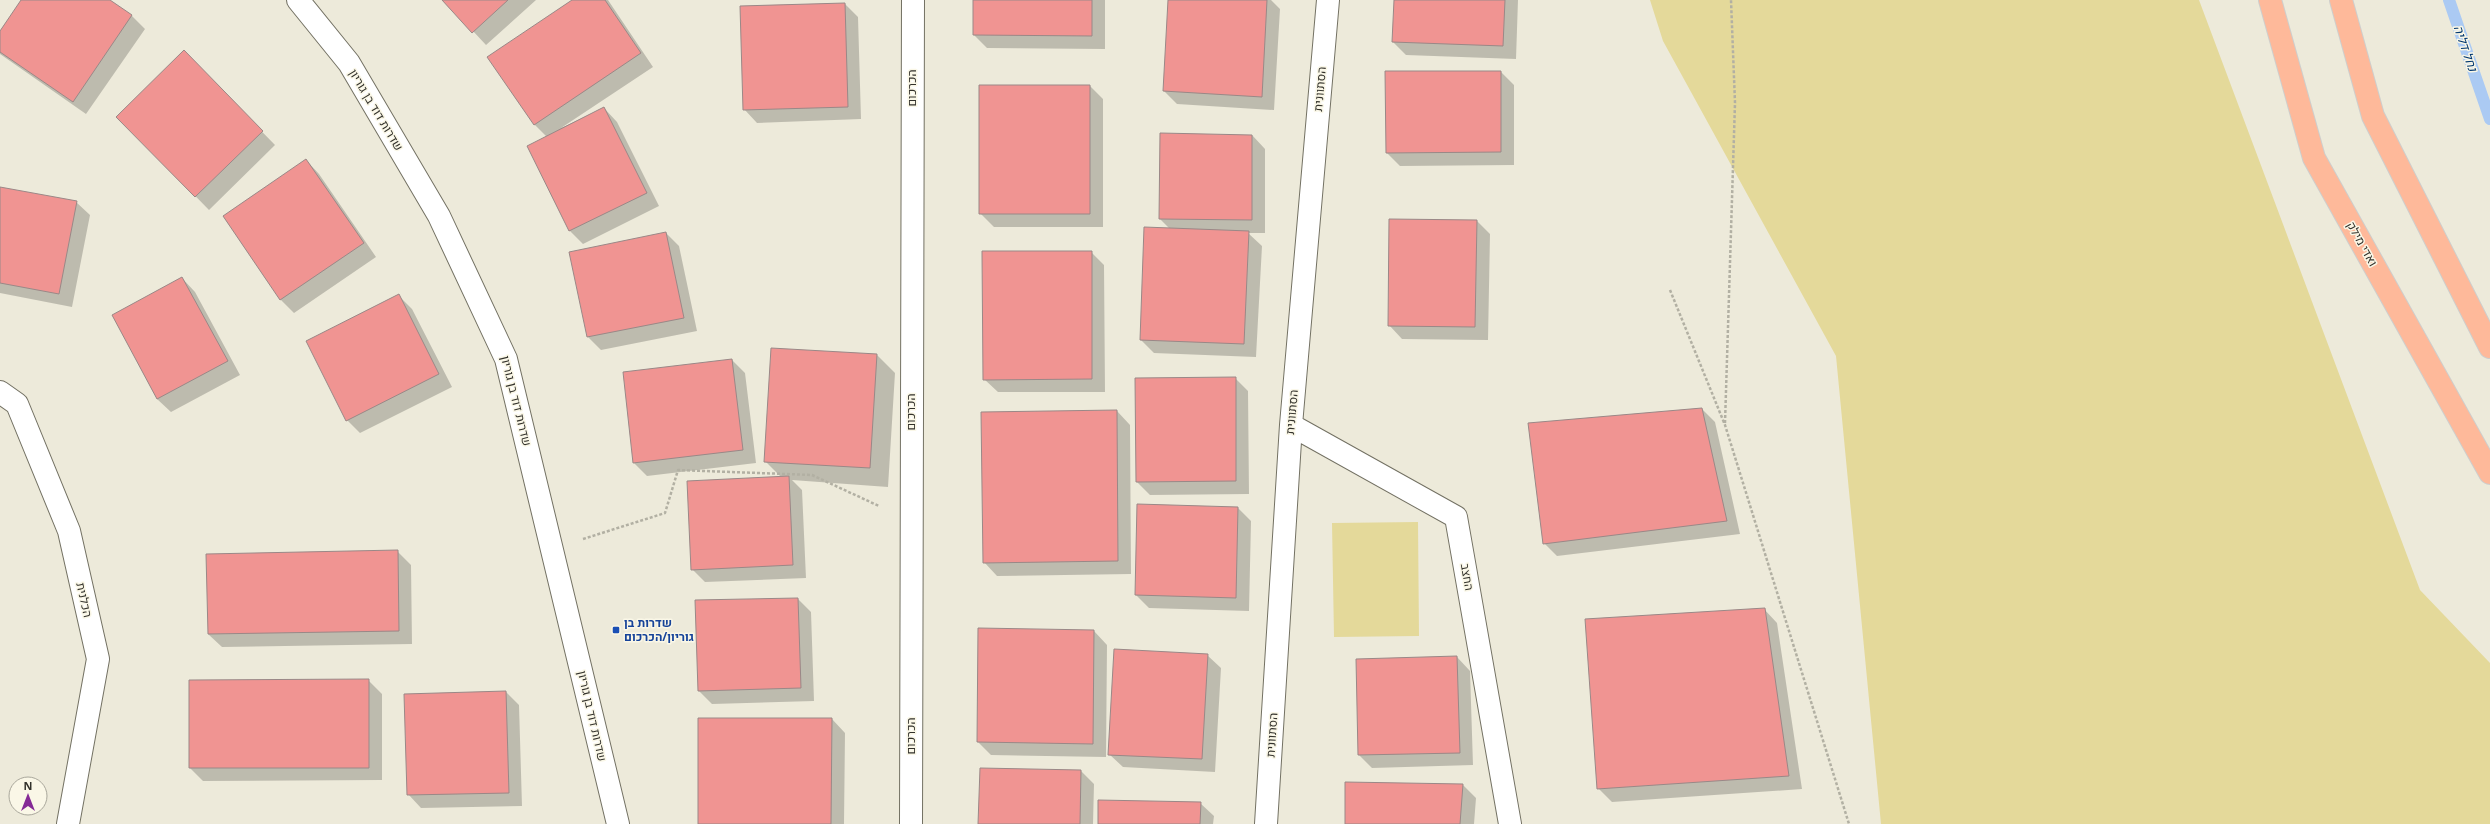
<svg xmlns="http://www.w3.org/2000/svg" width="2490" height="824" font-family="'Noto Sans',Heebo,sans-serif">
<rect width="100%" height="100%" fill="#edeada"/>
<path fill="#e4d99a" d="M 1650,0 L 2199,0 L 2420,590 L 2490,663 L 2490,824 L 1881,824 L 1836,356 L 1663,41 Z
M 1418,522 L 1419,636 L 1334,637 L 1332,523 Z"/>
<path fill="#0003" d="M 22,0 L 109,0 L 132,16 L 145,29 L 86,114 L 0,54 L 0,32 Z
M 444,0 L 536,0 L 486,45 Z
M 574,0 L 608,0 L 653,67 L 561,128 L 604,108 L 617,122 L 659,206 L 583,244 L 570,231 L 528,147 L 547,137 L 534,124 Z
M 974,0 L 1105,0 L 1105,49 L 987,48 L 974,35 Z
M 1169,0 L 1271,0 L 1280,9 L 1274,110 L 1177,104 L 1164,91 Z
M 1395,0 L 1518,0 L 1516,59 L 1406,55 L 1393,42 Z
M 845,4 L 858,17 L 861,119 L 757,123 L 744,109 Z
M 184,52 L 275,145 L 209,210 L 118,117 Z
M 1386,72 L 1501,72 L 1514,85 L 1514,165 L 1400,166 L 1387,153 Z
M 1090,86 L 1103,99 L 1103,227 L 994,227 L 980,213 Z
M 1252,135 L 1265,149 L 1265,233 L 1248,233 L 1262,246 L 1256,357 L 1154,353 L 1141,340 L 1170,229 L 1160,219 Z
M 306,160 L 319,174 L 376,257 L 294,313 L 281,300 L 224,217 Z
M 0,188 L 76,202 L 90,215 L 72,307 L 0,293 Z
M 1477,221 L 1490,234 L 1488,340 L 1402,339 L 1389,325 Z
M 666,233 L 679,246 L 697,331 L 601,350 L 588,337 Z
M 1091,252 L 1104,265 L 1105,392 L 998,392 L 984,379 Z
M 182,278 L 195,292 L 240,375 L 171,412 L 157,399 L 113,316 Z
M 399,296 L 412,309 L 452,387 L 360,433 L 347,420 Z
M 877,355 L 895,373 L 888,487 L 792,480 L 802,490 L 806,578 L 705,582 L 692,569 L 781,477 L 765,461 Z
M 732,360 L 745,373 L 756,463 L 647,476 L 634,463 Z
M 1235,378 L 1248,391 L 1249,494 L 1150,495 L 1137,482 Z
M 1702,409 L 1715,422 L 1740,534 L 1557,556 L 1544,543 Z
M 1117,411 L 1130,425 L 1131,574 L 997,576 L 984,562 Z
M 1138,505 L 1238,508 L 1251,521 L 1249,611 L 1149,608 L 1136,595 Z
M 397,551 L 411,565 L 412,644 L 222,647 L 208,634 Z
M 798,599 L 811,612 L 814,701 L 712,704 L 699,691 Z
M 1764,609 L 1777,623 L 1802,789 L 1612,802 L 1598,788 Z
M 979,629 L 1094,631 L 1107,645 L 1106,757 L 991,755 L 978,742 Z
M 1207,655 L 1221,668 L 1215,772 L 1123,767 L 1109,754 Z
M 1457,657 L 1470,671 L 1473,765 L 1372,768 L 1359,755 Z
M 368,680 L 382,694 L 382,780 L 203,781 L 190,768 Z
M 506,692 L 519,705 L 522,806 L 421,808 L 408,794 Z
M 832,719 L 845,733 L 844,824 L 699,824 Z
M 1081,771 L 1094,784 L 1093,824 L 979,824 Z
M 1463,785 L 1476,798 L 1474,824 L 1346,824 Z
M 1200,803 L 1214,816 L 1213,824 L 1099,824 Z"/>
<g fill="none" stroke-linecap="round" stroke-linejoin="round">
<path stroke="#abcaf3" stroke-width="12" d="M 2449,0 L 2490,119"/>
</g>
<path fill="#f09492" stroke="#9a8887" d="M 21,0 L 110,0 L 132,15 L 73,102 L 0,52 L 0,31 Z
M 442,0 L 508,0 L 472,33 Z
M 572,0 L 605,0 L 641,53 L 534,125 L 487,57 Z
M 973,0 L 1092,0 L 1092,36 L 973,35 Z
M 1168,0 L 1267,0 L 1262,97 L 1163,91 Z
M 1394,0 L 1505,0 L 1503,46 L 1392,42 Z
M 845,3 L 848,107 L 743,110 L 740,6 Z
M 184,50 L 263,131 L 195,197 L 116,117 Z
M 1385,71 L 1501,71 L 1501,152 L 1386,153 Z
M 979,85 L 1090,85 L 1090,214 L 979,214 Z
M 604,107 L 647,193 L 569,231 L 527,146 Z
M 1160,133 L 1252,135 L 1252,220 L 1159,219 Z
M 306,159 L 364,243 L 280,300 L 223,216 Z
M 0,187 L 77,201 L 59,294 L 0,283 Z
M 1389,219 L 1477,220 L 1475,327 L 1388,326 Z
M 1144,227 L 1249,231 L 1244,344 L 1140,340 Z
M 666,232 L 684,318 L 587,337 L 569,252 Z
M 982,251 L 1092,251 L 1092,379 L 983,380 Z
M 182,277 L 228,361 L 157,399 L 112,315 Z
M 399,294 L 439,374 L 346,421 L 306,341 Z
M 771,348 L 877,354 L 870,468 L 764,462 Z
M 732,359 L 743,450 L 633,463 L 623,372 Z
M 1236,377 L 1236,481 L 1136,482 L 1135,378 Z
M 1702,408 L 1727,521 L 1543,544 L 1528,423 Z
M 1117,410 L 1118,561 L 983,563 L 981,412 Z
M 789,476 L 793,565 L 691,570 L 687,481 Z
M 1137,504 L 1238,507 L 1236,598 L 1135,595 Z
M 398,550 L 399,631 L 208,634 L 206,554 Z
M 798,598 L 801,688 L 698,691 L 695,600 Z
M 1765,608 L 1789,776 L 1597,789 L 1585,619 Z
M 978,628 L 1094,630 L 1093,744 L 977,742 Z
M 1114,649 L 1208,654 L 1202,759 L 1108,755 Z
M 1457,656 L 1460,753 L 1358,755 L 1356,659 Z
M 369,679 L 369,768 L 189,768 L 189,680 Z
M 506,691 L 509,793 L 407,795 L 404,694 Z
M 698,718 L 832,718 L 831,824 L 698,824 Z
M 980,768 L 1081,770 L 1080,824 L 978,824 Z
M 1345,782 L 1463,784 L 1460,824 L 1345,824 Z
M 1098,800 L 1201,802 L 1200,824 L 1098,824 Z"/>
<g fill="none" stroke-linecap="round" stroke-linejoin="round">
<g stroke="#737163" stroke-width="24">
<path id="street" d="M 298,0 L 349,63 L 439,216 L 506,359 L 618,824
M 0,392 L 17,404 L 69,531 L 98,659 L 68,824
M 1291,425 L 1456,517 L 1510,824
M 911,824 L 913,0
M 1266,824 L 1291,425 L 1328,0"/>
</g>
<g stroke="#cececc" stroke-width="24">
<path id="highway" d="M 2270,0 L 2314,158 L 2490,473
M 2341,0 L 2373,116 L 2490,347"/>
</g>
<path stroke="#b2b0a3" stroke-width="2.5" stroke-dasharray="3 2" stroke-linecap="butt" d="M 1670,290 L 1725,425 L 1849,824
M 1725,423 L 1735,103 L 1731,0
M 583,539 L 665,513 L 678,470 L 812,475 L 879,506"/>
<use href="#street" stroke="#fff" stroke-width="22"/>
<use href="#highway" stroke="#feb99a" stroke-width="22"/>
</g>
<rect fill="#1a4fb4" stroke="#faf7e7" stroke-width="1.5" x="612" y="626" width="8" height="8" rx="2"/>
<g text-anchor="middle" stroke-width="3" stroke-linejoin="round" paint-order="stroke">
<g font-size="12" fill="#33322c" stroke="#faf7e7">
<text transform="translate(912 88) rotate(-90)" y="4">הכרכום</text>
<text transform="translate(1320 89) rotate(-85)" y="4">הסתוונית</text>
<text transform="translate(376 110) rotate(59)" y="4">שדרות דוד בן גוריון</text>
<text transform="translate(2362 244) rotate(61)" y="4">ואדי מילק</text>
<text transform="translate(516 401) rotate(76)" y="4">שדרות דוד בן גוריון</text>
<text transform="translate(911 412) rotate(-90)" y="4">הכרכום</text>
<text transform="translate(1292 412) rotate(-85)" y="4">הסתוונית</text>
<text transform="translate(1467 577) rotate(80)" y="4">החצב</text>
<text transform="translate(84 600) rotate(77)" y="4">הכלנית</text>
<text transform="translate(592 716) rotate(77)" y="4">שדרות דוד בן גוריון</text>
<text transform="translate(1272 735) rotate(-86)" y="4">הסתוונית</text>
<text transform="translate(911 736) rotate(-90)" y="4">הכרכום</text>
</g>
<g font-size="12" font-weight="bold" fill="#164399" stroke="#faf7e7" text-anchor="start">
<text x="624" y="627">שדרות בן<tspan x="624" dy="14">גוריון/הכרכום</tspan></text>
</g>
<g font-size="13" font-style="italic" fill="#003770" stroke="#faf7e7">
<text transform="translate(2466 48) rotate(71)" y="5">נחל דליה</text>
</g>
</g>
<g transform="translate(28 796)"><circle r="19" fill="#faf7e7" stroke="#aaa89c"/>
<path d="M0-3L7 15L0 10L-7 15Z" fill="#852a96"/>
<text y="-6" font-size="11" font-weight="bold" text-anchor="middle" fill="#33322c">N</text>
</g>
</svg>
